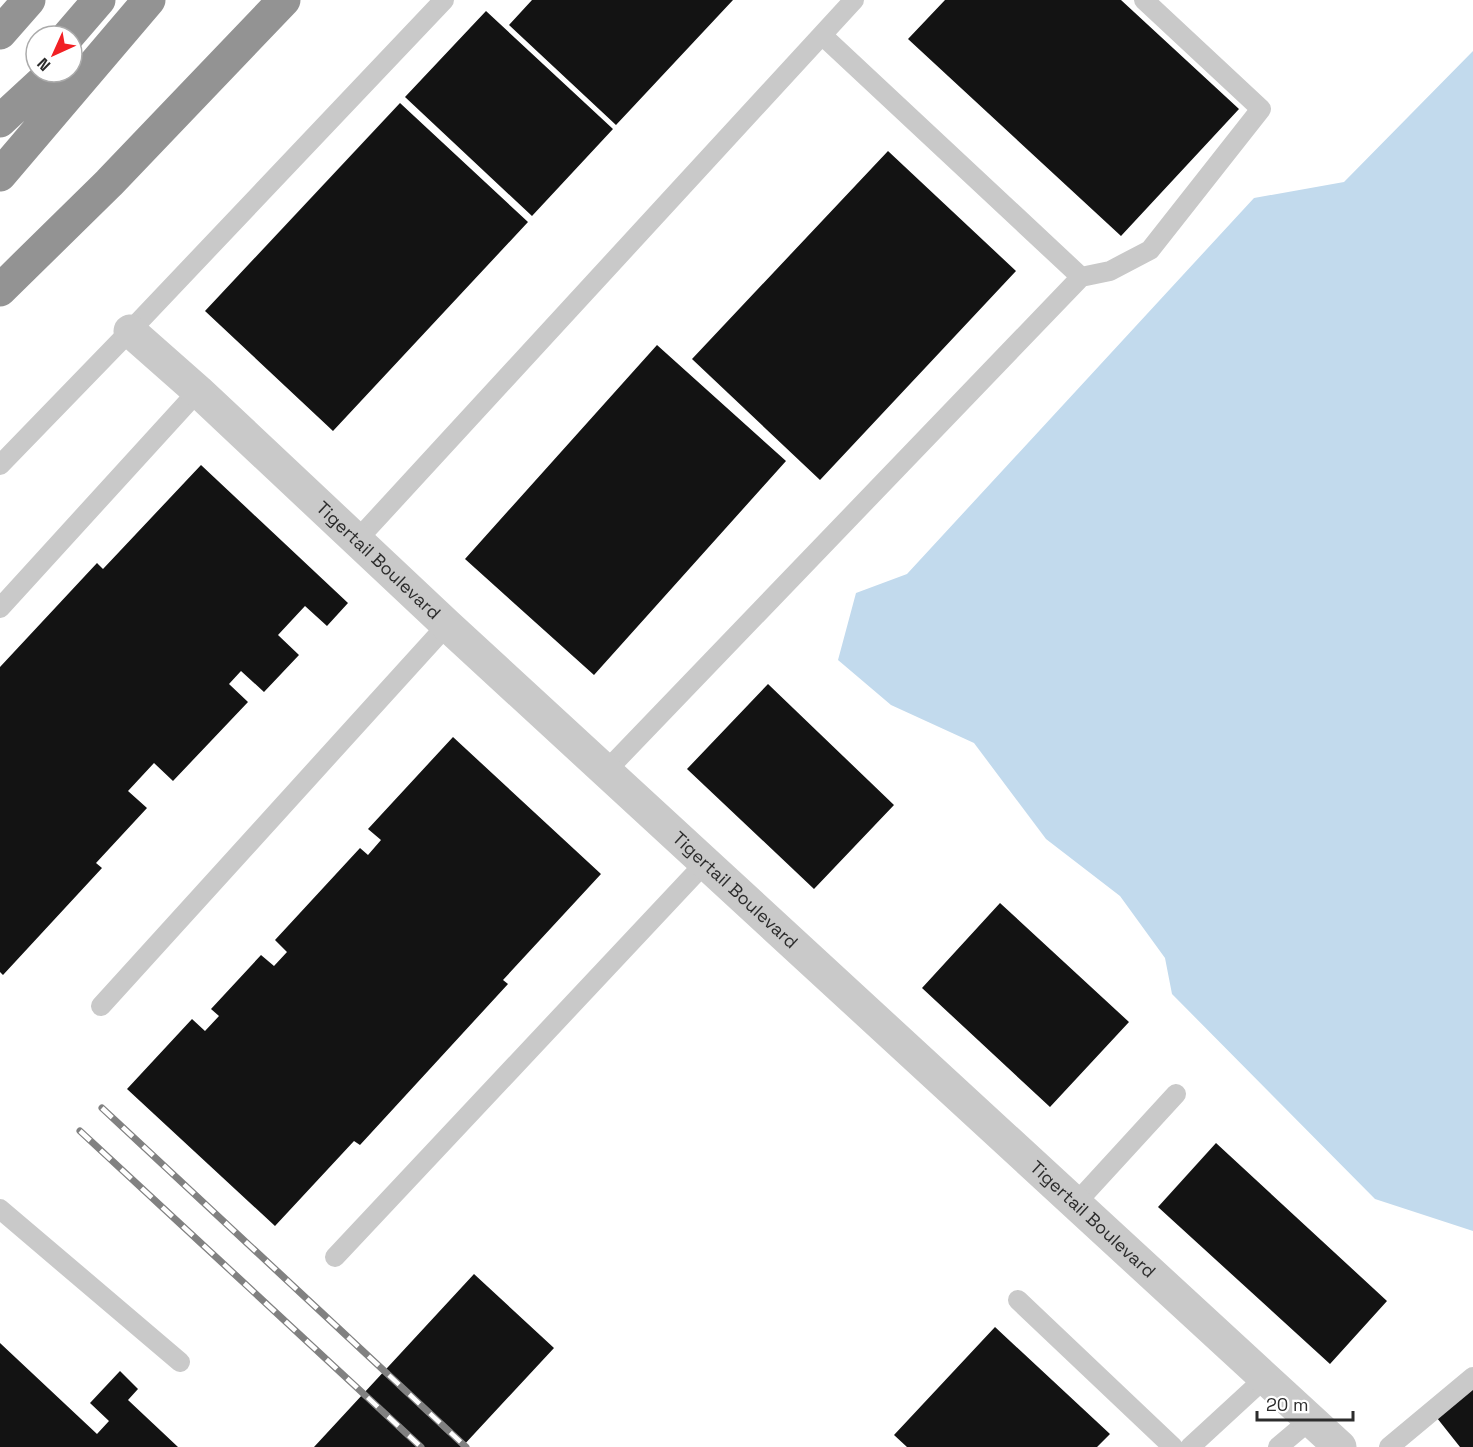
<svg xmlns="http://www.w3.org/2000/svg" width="1473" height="1447" font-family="'Space Grotesk',sans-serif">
<rect width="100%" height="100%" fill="#fff"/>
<path fill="#c2daed" d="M 1473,51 L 1473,1231 L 1375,1199 L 1172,994 L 1165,958 L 1120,896 L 1046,839 L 974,743 L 891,705 L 838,660 L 856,593 L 907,574 L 1254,198 L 1344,182 Z"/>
<path fill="#131313" d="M 532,0 L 733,0 L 616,125 L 509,25 Z
M 945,0 L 1121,0 L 1239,109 L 1121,236 L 908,39 Z
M 486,11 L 613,129 L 532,216 L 405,97 Z
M 400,103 L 528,222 L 333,431 L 205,311 Z
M 888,151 L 1016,271 L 820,480 L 692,359 Z
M 657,345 L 786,461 L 594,675 L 465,559 Z
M 201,465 L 348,603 L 327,626 L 305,606 L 278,635 L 299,655 L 264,692 L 241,671 L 229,684 L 248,702 L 173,781 L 154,763 L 128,791 L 147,808 L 96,863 L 102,868 L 3,975 L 0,972 L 0,667 L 97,563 L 103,569 Z
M 768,684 L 894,805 L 814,889 L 687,769 Z
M 453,737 L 601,874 L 503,980 L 508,984 L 360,1145 L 354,1141 L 275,1226 L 127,1089 L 192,1019 L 205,1031 L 219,1016 L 211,1009 L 261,955 L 274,966 L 287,952 L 275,940 L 360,848 L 368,855 L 381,840 L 368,829 Z
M 1000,903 L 1129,1022 L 1050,1107 L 922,988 Z
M 1216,1143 L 1387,1301 L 1330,1364 L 1158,1207 Z
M 474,1274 L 554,1348 L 462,1447 L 314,1447 Z
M 995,1327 L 1110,1434 L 1097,1447 L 907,1447 L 894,1435 Z
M 0,1343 L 97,1434 L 109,1421 L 90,1403 L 120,1371 L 138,1389 L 128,1400 L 178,1447 L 0,1447 Z
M 1473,1389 L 1473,1447 L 1460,1447 L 1437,1418 Z"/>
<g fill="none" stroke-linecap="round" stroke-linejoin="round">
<path stroke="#c9c9c9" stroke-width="20" d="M 1081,277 L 1110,271 L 1150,250 L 1261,109 L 1144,0
M 0,465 L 130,331 L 444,0
M 358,539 L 854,0
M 0,608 L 198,391
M 606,771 L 1081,277 L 823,36
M 101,1006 L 447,625
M 1076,1203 L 1176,1094
M 0,1209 L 180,1362
M 335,1257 L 706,862
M 1018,1300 L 1173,1447
M 1190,1447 L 1265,1378
M 1278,1447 L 1310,1420
M 1389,1447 L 1473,1377"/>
<path stroke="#c9c9c9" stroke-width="33" id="s1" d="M 130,331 L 198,391 L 447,625 L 1340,1447"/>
<path stroke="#939393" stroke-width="33" d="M 0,33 L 29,0
M 68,36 L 99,0
M 0,121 L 53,72
M 0,175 L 149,0
M 0,290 L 109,183 L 284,0"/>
<g stroke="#818181" stroke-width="7">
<path id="rail" d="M 102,1108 L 466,1447
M 80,1131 L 421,1447"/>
</g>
<use href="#rail" stroke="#fff" stroke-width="4.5" stroke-dasharray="14" stroke-linecap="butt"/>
</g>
<g text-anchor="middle" stroke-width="6" stroke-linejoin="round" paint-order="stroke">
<g font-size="18" fill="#2c2c2c" stroke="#fff">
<text dy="6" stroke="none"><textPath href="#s1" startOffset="338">Tigertail Boulevard</textPath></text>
<text dy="6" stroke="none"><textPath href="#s1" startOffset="824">Tigertail Boulevard</textPath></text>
<text dy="6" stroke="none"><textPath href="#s1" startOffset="1310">Tigertail Boulevard</textPath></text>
</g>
</g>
<g transform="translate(54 54) rotate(225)"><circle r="28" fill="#ffffff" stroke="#ababab" stroke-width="1.5"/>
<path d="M0-4.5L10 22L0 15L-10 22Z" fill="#f12024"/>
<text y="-9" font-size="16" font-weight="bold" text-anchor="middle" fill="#2c2c2c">N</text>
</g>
<path d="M1257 1411v9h96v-9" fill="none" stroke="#2c2c2c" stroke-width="3"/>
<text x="1266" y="1411" font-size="18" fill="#2c2c2c" stroke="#ffffff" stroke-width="4.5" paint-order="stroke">20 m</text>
</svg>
